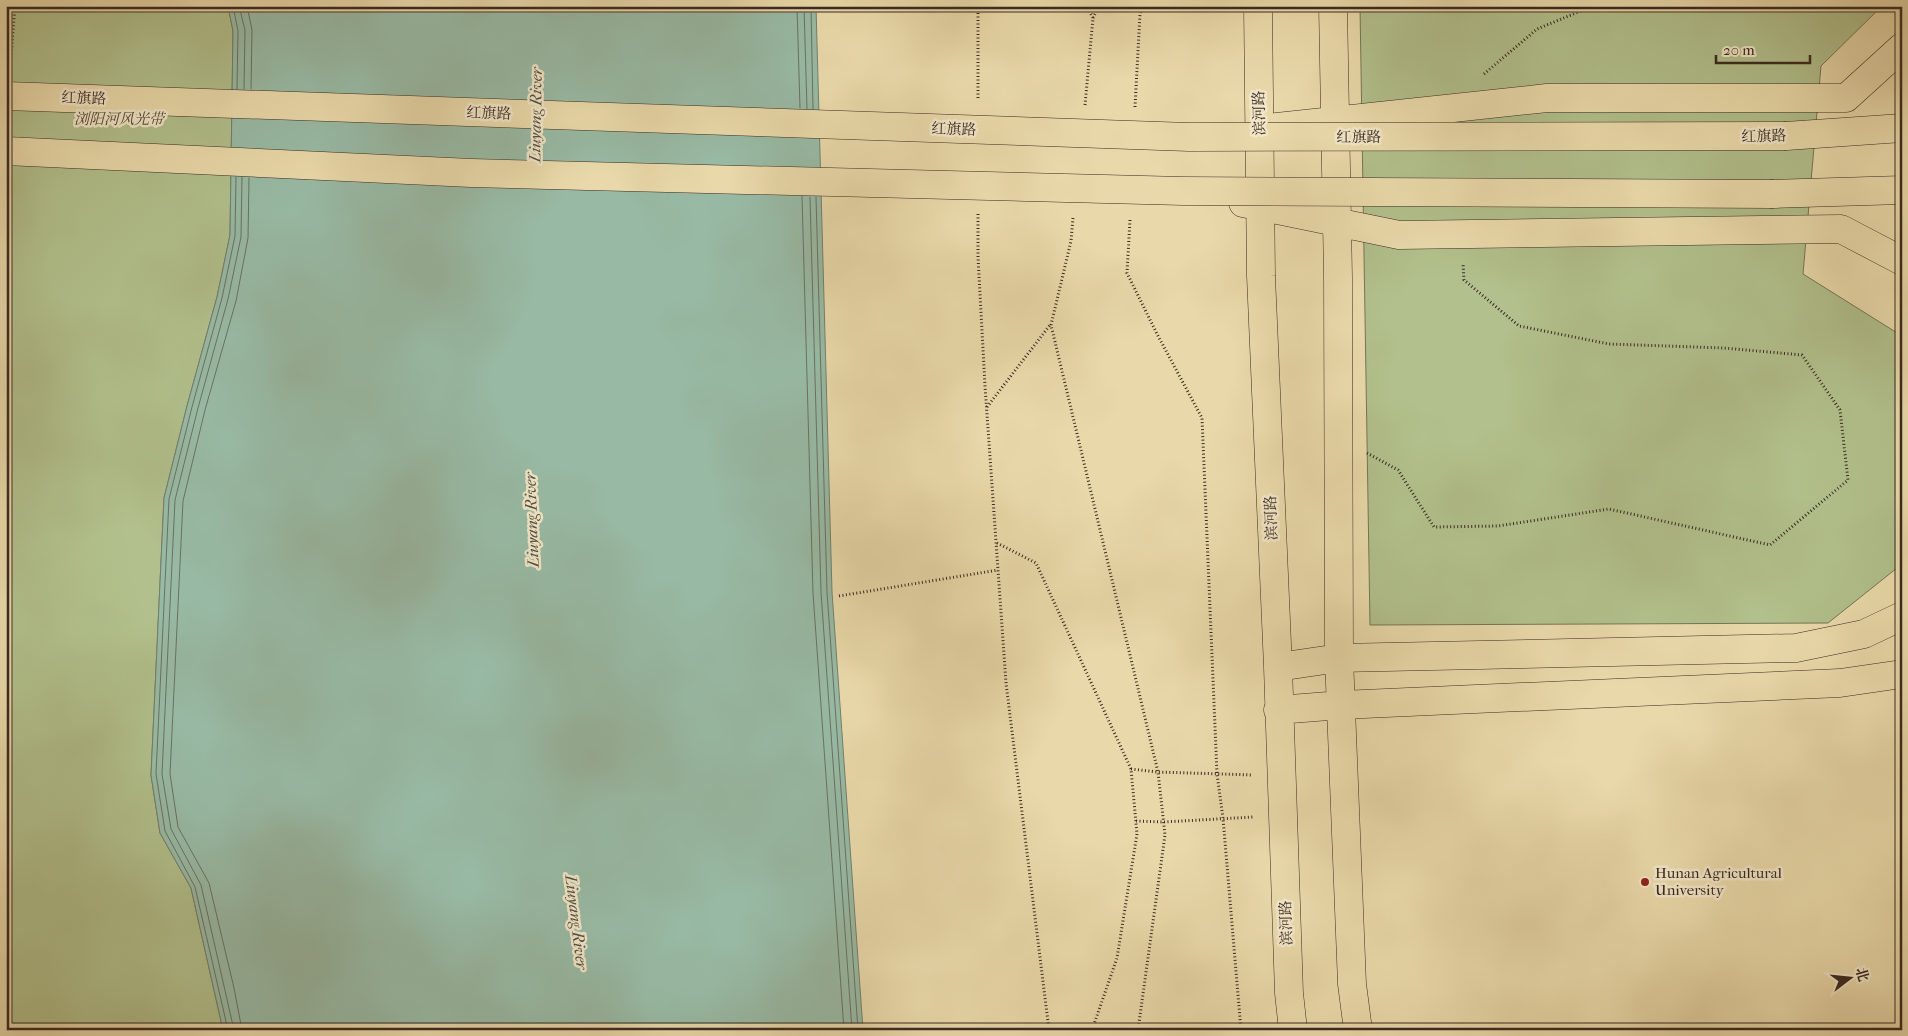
<svg xmlns="http://www.w3.org/2000/svg" width="1908" height="1036" font-family="'IM FELL French Canon','Noto Serif SC',serif">
<rect width="100%" height="100%" fill="#e9d9aa"/>
<filter id="stains"><feTurbulence type="fractalNoise" baseFrequency=".004" numOctaves="4"/><feColorMatrix values="0 0 0 0 .2 0 0 0 0 .09 0 0 0 0 .02 0 0 0 .5 -.17"/></filter>
<radialGradient id="worn" r=".72"><stop offset=".6" stop-color="#630" stop-opacity="0"/><stop offset="1" stop-color="#630" stop-opacity=".3"/></radialGradient>
<path fill="#b1c08c" stroke="#757556" d="M 6,6 L 228,6 L 233,31 L 230,235 L 217,297 L 187,406 L 164,498 L 151,775 L 160,833 L 191,888 L 223,1030 L 6,1030 Z
M 1360,6 L 1882,6 L 1821,66 L 1803,274 L 1902,336 L 1902,564 L 1828,623 L 1370,625 Z"/>
<path fill="#98baa5" stroke="#728070" d="M 228,6 L 816,6 L 832,592 L 863,1030 L 223,1030 L 191,888 L 160,833 L 151,775 L 164,498 L 187,406 L 217,297 L 230,235 L 233,31 Z"/>
<g fill="none" stroke-linecap="round" stroke-linejoin="round">
<path stroke="#687263" stroke-width="1" d="M 233,6 L 238,31 L 237,89
M 239,6 L 245,30 L 244,89
M 247,6 L 252,30 L 251,89
M 797,6 L 800,108
M 804,6 L 807,109
M 811,6 L 813,109
M 802,196 L 813,593 L 844,1030
M 810,197 L 821,592 L 852,1030
M 816,197 L 827,592 L 858,1030
M 228,1030 L 195,887 L 165,831 L 156,774 L 169,499 L 192,407 L 222,298 L 235,236 L 236,177
M 234,1030 L 201,885 L 171,829 L 162,774 L 175,500 L 198,408 L 228,299 L 241,237 L 242,177
M 242,1030 L 234,988 L 209,883 L 178,827 L 170,774 L 183,501 L 205,410 L 236,301 L 248,238 L 249,178"/>
<g stroke="#392a21" stroke-width="29">
<path id="major" d="M 1258,6 L 1261,276 L 1278,667 L 1289,993 L 1293,1030
M 1333,6 L 1338,277 L 1339,658 L 1352,984 L 1358,1030
M 1277,127 L 1547,98 L 1846,98 L 1902,47
M 1786,136 L 1902,128
M 1773,194 L 1902,190
M 1243,203 L 1399,235 L 1841,229 L 1902,261
M 1278,667 L 1339,658 L 1796,648 L 1864,634 L 1902,616
M 1278,710 L 1341,705 L 1840,683 L 1902,674"/>
</g>
<path stroke="#392a21" stroke-width="3" stroke-dasharray="1 2.5" stroke-linecap="butt" d="M 978,6 L 978,100
M 1093,18 L 1099,6
M 10,68 L 15,6
M 1484,74 L 1537,29 L 1593,6
M 1085,105 L 1093,18 L 1087,6
M 1135,107 L 1140,14 L 1143,6
M 978,214 L 978,257 L 985,386 L 1006,683 L 1049,1030
M 1073,218 L 1071,241 L 1051,325 L 1158,772 L 1165,835 L 1138,1030
M 1130,220 L 1127,273 L 1157,334 L 1202,418 L 1217,774 L 1223,818 L 1241,1030
M 987,407 L 1050,325
M 1367,453 L 1398,470 L 1434,527 L 1498,526 L 1609,509 L 1770,545 L 1848,480 L 1840,410 L 1802,355 L 1724,348 L 1609,344 L 1519,326 L 1464,280 L 1463,263
M 997,543 L 1036,563 L 1131,769 L 1137,834 L 1117,958 L 1092,1030
M 839,596 L 998,570
M 1131,769 L 1158,772 L 1253,775
M 1136,821 L 1164,822 L 1253,817"/>
<use href="#major" stroke="#e9d9aa" stroke-width="28"/>
<g stroke="#392a21" stroke-width="29" stroke-linecap="butt">
<path id="major-bridge" d="M 6,96 L 1189,137 L 1786,136
M 6,151 L 471,173 L 1183,191 L 1773,194"/>
</g>
<use href="#major-bridge" stroke="#e9d9aa" stroke-width="28"/>
</g>
<circle fill="#8f2418" stroke="#f1e6c8" stroke-width="2" cx="1645" cy="882" r="5"/>
<g text-anchor="middle" stroke-width="5" stroke-linejoin="round" paint-order="stroke">
<g font-size="15" fill="#392a21" stroke="#f1e6c8">
<text transform="translate(84 98) rotate(2)" y="5">红旗路</text>
<text transform="translate(489 113) rotate(2)" y="5">红旗路</text>
<text transform="translate(1259 113) rotate(-91)" y="5">滨河路</text>
<text transform="translate(954 129) rotate(2)" y="5">红旗路</text>
<text transform="translate(1764 136) rotate(-1)" y="5">红旗路</text>
<text x="1359" y="142">红旗路</text>
<text transform="translate(1271 518) rotate(-92)" y="5">滨河路</text>
<text transform="translate(1286 923) rotate(-92)" y="5">滨河路</text>
</g>
<g font-size="15" font-style="italic" fill="#514836" stroke="#f1e6c8">
<text x="119" y="124">浏阳河风光带</text>
</g>
<g font-size="15" fill="#392a21" stroke="#f1e6c8" text-anchor="start">
<text x="1655" y="878">Hunan Agricultural<tspan x="1655" dy="17">University</tspan></text>
</g>
<g font-size="16" font-style="italic" fill="#514e42" stroke="#f1e6c8">
<text transform="translate(535 115) rotate(-89)" y="6">Liuyang River</text>
<text transform="translate(531 520) rotate(-92)" y="6">Liuyang River</text>
<text transform="translate(577 922) rotate(83)" y="6">Liuyang River</text>
</g>
</g>
<rect width="1908" height="1036" fill="none" stroke="#e9d9aa" stroke-width="25"/>
<rect x="8" y="8" width="1893" height="1021" fill="none" stroke="#392a21" stroke-width="2.5"/>
<rect x="12" y="12" width="1883" height="1011" fill="none" stroke="#392a21"/>
<g transform="translate(1850 978) rotate(74)" stroke="#f1e6c8" stroke-width="4" paint-order="stroke">
<path d="M0-4L9 19L0 12L-9 19Z" fill="#392a21"/>
<text y="-8" font-size="14" font-weight="bold" text-anchor="middle" fill="#392a21">北</text>
</g>
<path d="M1716 55v8h94v-8" fill="none" stroke="#392a21" stroke-width="2.5"/>
<text x="1723" y="55" font-size="15" fill="#392a21" stroke="#f1e6c8" stroke-width="4" paint-order="stroke">20 m</text>
<rect width="100%" height="100%" filter="url(#stains)"/>
<rect width="100%" height="100%" fill="url(#worn)"/>
</svg>
